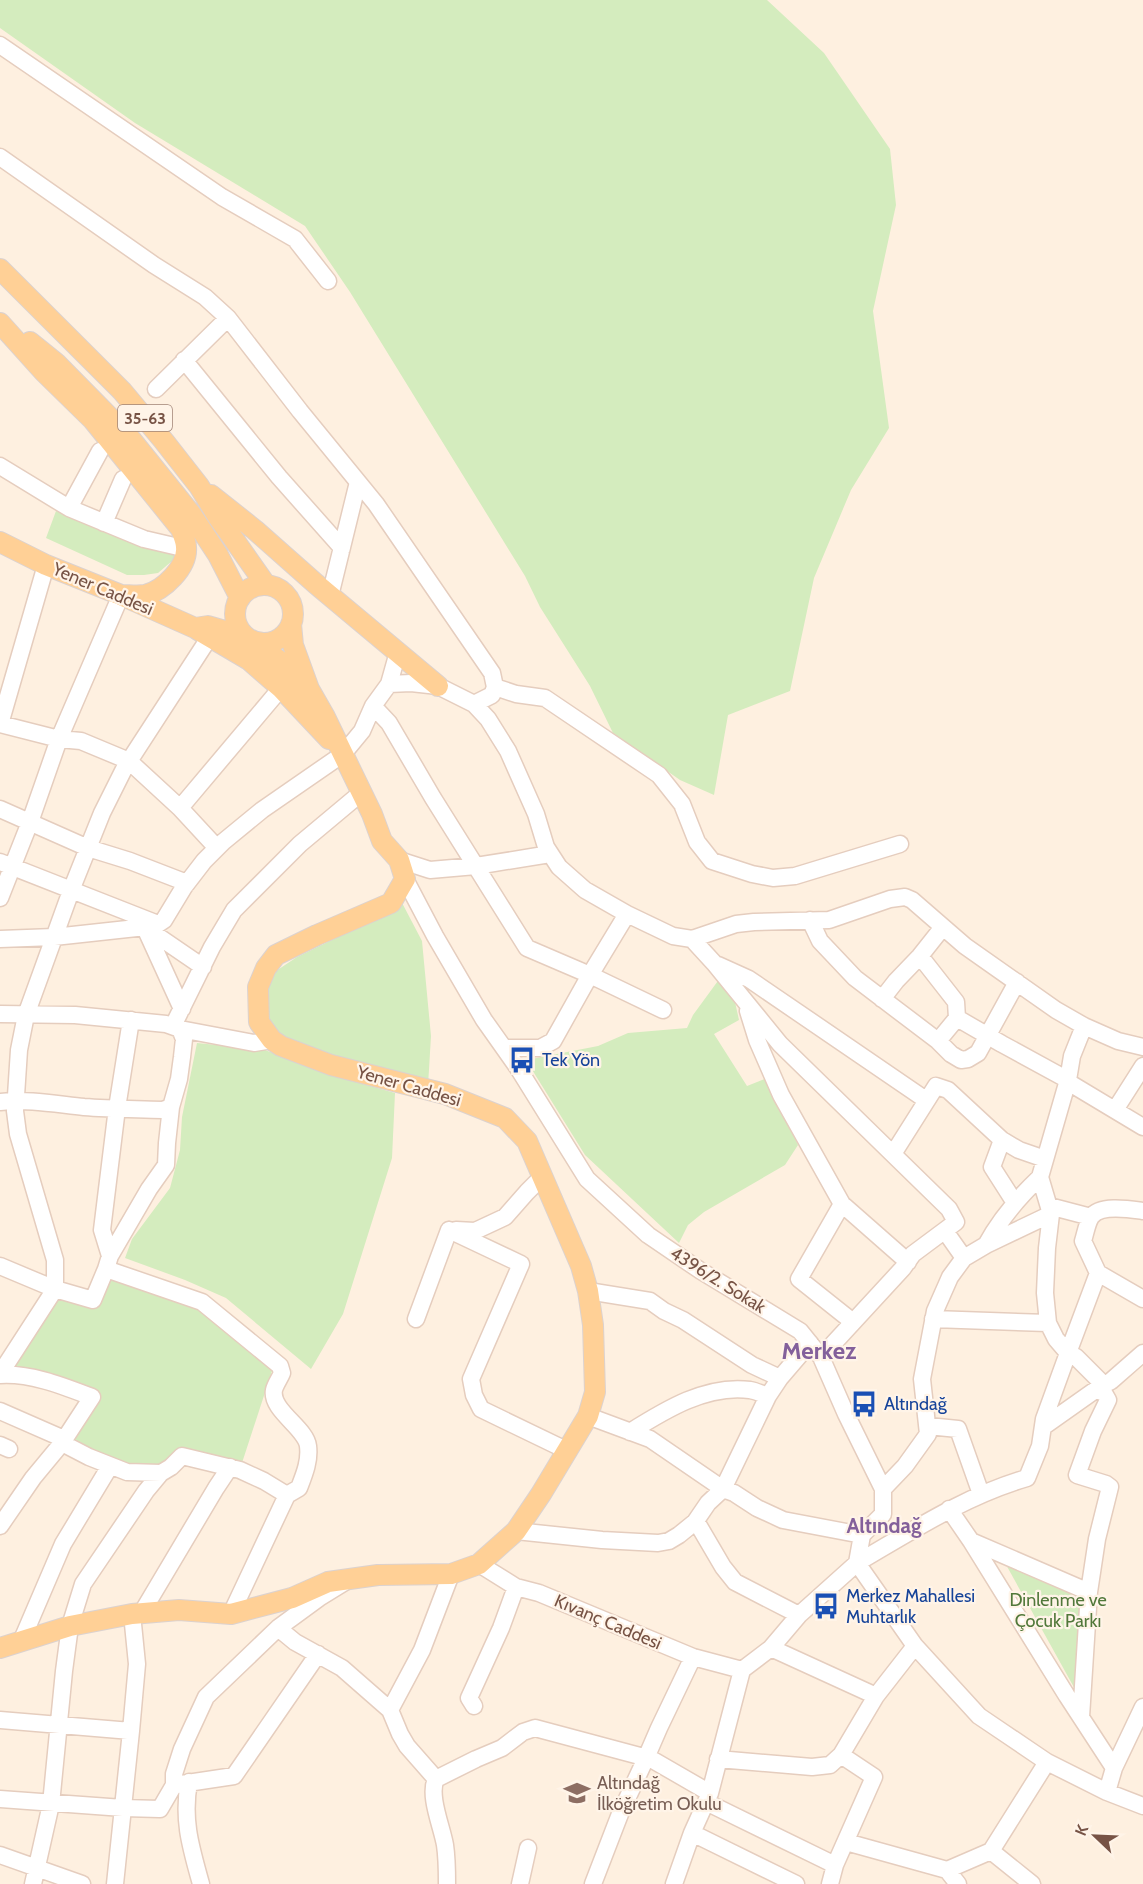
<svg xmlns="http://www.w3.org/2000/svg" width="1143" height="1884" font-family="Cabin,sans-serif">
<rect width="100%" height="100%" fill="#fef0e0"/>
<path fill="#d4ecbe" d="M 0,0 L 767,0 L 824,53 L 890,149 L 896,205 L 873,311 L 889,428 L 851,490 L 814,578 L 790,691 L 728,715 L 714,795 L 680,780 L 613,733 L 590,686 L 540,607 L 525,576 L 350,292 L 305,226 L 135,123 L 0,28 Z
M 56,511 L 179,555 L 158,573 L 144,575 L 127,575 L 46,538 Z
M 400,899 L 422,941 L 431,1036 L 428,1086 L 281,1039 L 270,1025 L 266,1006 L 268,987 L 276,971 L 297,957 L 387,913 Z
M 723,974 L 735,1002 L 739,1020 L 714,1034 L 747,1086 L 767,1078 L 798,1145 L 785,1165 L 704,1212 L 688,1225 L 679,1243 L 585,1155 L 526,1060 L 598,1046 L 628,1033 L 687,1028 L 693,1015 Z
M 197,1043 L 265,1050 L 327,1074 L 395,1093 L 392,1158 L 343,1314 L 311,1369 L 226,1298 L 185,1280 L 125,1258 L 132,1239 L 170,1188 L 180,1150 L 182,1117 Z
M 108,1274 L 201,1305 L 273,1368 L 240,1469 L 182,1451 L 160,1468 L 116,1461 L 73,1442 L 92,1397 L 5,1374 L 57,1294 L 97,1307 Z
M 1004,1561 L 1081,1595 L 1076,1691 Z"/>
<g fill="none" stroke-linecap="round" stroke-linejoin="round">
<g stroke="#e5cdbe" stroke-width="19">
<path id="minor" d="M 0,45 L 222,197 L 295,239 L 328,281
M 0,157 L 154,265 L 205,297 L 228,318 L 300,411 L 376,504 L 492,673 L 495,687 L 492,695 L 474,704
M 184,360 L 279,477 L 342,548
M 156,389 L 228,318
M 0,466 L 69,508 L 144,539 L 187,549
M 69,508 L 100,451
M 104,523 L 123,479
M 46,565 L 0,724 L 59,739 L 81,741 L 129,761 L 180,808 L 217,848
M 330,596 L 358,482
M 389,684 L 398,652
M 495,687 L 516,694 L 545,698 L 659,775 L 682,804 L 697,842 L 712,861 L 752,874 L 773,878 L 795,876 L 900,844
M 373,706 L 389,723 L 433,798 L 527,948 L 590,975 L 627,914
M 180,808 L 281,688
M 0,809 L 88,848 L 130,861 L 187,883
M 399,860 L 430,870 L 476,866 L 550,854
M 0,862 L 158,924
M 405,879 L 435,936 L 484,1020 L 518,1068 L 587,1179 L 648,1235 L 701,1271 L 800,1331 L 821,1357 L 846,1414 L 883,1489 L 883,1514 L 862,1535 L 857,1563 L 799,1615 L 771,1648 L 742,1670
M 0,898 L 30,822 L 59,739 L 121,595
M 810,920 L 820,941 L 855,978 L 938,1041 L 951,1054 L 961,1060 L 968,1059 L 978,1053 L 1017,982
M 145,928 L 182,1009
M 146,928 L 203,967
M 0,939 L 54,937 L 155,926 L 164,920 L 184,887 L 204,861 L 223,842 L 262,810 L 343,754 L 362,731 L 373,706 L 389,684 L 411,683 L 438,686 L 474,704 L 488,719 L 508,751 L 536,814 L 546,847 L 559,867 L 585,890 L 627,914 L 673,936 L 692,939 L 736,924 L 754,922 L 829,920 L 890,899 L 905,897 L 912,900 L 965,946 L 1056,1010 L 1084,1026 L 1118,1041 L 1143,1047
M 692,939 L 714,963 L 780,1044 L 949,1209 L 956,1222 L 913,1254 L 903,1268 L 821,1357
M 920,956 L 956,1002 L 957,1018 L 938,1041
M 718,965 L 749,979 L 926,1100
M 882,999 L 896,981 L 920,956 L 943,927
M 748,1011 L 757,1040 L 781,1095 L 842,1204 L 908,1262
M 0,1014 L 75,1015 L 166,1024 L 180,1029 L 184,1039 L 182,1057 L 179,1079 L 171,1107 L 167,1143 L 166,1165 L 149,1189 L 110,1256 L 106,1269
M 957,1018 L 1002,1044 L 1068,1080
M 173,1026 L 212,947 L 234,910 L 300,844 L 361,793
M 180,1029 L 254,1043 L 272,1040
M 504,1048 L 540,1048 L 553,1041 L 590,975 L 663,1010
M 1068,1082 L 1143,1127
M 0,1102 C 28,1099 55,1104 84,1107 C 110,1109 136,1109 163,1110 L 171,1107
M 1115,1110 L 1143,1066
M 1002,1140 L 992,1167 L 1015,1203
M 893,1154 L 936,1086 L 948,1090 L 1002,1140 L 1019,1150 L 1045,1159
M 842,1204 L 799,1279 L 853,1322
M 1049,1206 L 1091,1217
M 1143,1211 C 1129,1209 1100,1204 1091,1217 C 1087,1223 1085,1235 1083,1241 L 1098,1273 L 1143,1299
M 449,1230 L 521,1264 L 471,1379 L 474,1395 L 481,1409 L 568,1451
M 456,1230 L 475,1231 L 505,1217 L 527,1192 L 543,1176
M 945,1231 L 964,1258
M 986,1245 C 1000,1219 1018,1198 1040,1177
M 110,1256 L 102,1230 L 117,1108 L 131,1020
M 0,1266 L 55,1289 L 93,1300 L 106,1269 L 202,1302 L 280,1366 L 282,1373 C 280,1378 275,1385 274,1390 C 270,1410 306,1428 308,1446 C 310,1461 304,1475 299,1488 L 287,1495 L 231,1614
M 1098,1273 L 1068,1353 L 1076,1357 L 1103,1384
M 588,1291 L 650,1301 L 664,1311 L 683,1320 L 752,1365 L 780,1378
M 416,1319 L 449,1230
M 933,1319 L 1048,1323
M 0,1374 L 55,1289 L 55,1260 L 18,1134 L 15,1111 L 19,1050 L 26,1015 L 72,888 L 102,813 L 124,769 L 209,638
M 0,1375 C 31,1373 63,1386 92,1397 L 62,1443 L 89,1457 L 127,1472 L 161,1473 L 171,1467 L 182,1456 L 240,1470 L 264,1481 L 287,1495
M 0,1411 L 64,1439
M 588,1416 L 650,1439 L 723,1489 L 768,1396 L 780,1378 L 810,1343
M 928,1426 L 958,1429 L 981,1494
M 1043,1427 L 1101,1386 L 1111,1381 L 1143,1353
M 630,1432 C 665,1410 707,1384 750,1390 C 756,1391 762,1394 768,1396
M 0,1445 L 9,1449
M 883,1489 L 905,1466 L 928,1434 L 922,1379 L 935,1311 L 950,1277 L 964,1258 L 986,1245 L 1051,1214
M 949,1509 L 971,1541 L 1067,1696 L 1114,1768
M 696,1521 L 723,1567 L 735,1582 L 799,1615
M 0,1526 L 33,1478 L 62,1443
M 516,1531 L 602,1540 L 658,1543 L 669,1541 L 679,1535 L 695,1522 L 708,1503 L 723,1489 L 734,1493 L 757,1508 L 783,1520 L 862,1535
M 971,1541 L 1089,1592 L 1097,1539 L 1110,1487 L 1106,1484 L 1077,1475 L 1093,1431 L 1108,1400 L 1104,1393 L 1096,1389
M 479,1564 L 516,1587 L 539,1593 L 693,1657 L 742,1670
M 141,1614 L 216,1488 L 230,1467
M 278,1628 L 295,1642 L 342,1668 L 390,1710 L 400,1734 L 407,1746 L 436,1779 C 428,1795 442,1827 445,1845 C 447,1858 447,1871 447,1884
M 21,1642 L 63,1544 L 110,1466
M 915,1646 L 979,1716 L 1047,1762 L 1107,1792 L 1143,1806
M 771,1648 L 876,1696
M 474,1706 L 469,1698 L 501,1628 L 516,1587
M 390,1710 L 422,1650 L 451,1574
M 1081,1717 L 1089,1592
M 0,1720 L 131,1731 L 115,1884
M 131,1731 L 137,1664 L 132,1614
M 718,1759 L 812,1767 L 830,1765 L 841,1755 L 876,1696 L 915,1646 L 857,1563 C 912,1531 965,1496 1027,1478 L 1040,1446 L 1044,1419 L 1068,1353 L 1056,1339 L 1048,1323 L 1045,1293 L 1047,1248 L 1051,1214 L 1040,1177 L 1068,1080 L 1072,1056 L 1084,1026
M 436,1779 L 476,1759 L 502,1748 L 523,1732 L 535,1728 L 651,1759 L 710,1793
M 189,1782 C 182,1820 191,1848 201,1884
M 174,1785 L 234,1776 L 318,1654
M 1107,1792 L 1114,1768 L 1143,1707
M 0,1799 L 123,1808 L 160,1809 L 174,1785 L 174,1774 L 182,1749 L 206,1697 L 278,1628 L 319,1598 L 345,1582
M 706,1802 L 835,1865
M 692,1833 L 796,1884
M 846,1842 L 947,1870 L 991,1851 L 1047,1762
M 991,1851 L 1032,1884
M 0,1855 L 82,1884
M 947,1870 L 958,1884
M 33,1884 L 51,1804 L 64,1671 L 70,1626 L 83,1584 L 146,1491 L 161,1473
M 520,1884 L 528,1848
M 593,1884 L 620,1814 L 646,1758 L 659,1728 L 693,1657
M 674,1884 L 692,1833 L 710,1793 L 742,1670
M 830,1884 L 835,1865 L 874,1777 L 841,1755"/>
</g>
<g stroke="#dcd2cf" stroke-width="22">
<path id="major" d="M 0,269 L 122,391 L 163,440 L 199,486 L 218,517 L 266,585
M 0,323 L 44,372 L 93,420 L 181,529 C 183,535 186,541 186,547 C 188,567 163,591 145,595 C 137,596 129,595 121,595
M 30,342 L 56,363 L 129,437 L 191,514 L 218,555 L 240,598
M 211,495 L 255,530 L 316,584 L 438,686
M 0,542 L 46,565 L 121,595 L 195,628 L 208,626 L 246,637
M235 614a29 29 0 1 1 58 0a29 29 0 1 1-58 0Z
M 198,630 L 249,660 L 281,688 L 329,739
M 254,642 L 281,662 L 304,685
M 0,1648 L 70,1626 L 132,1614 L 179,1610 L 231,1614 L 292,1598 L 328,1582 L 378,1575 L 451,1574 L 479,1564 L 516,1531 L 541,1494 L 588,1416 L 595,1392 L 593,1325 L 588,1291 L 581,1266 L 527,1141 L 505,1118 L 445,1094 L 331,1065 L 281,1046 L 272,1040 L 259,1022 L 258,987 L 266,968 L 276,955 L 317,935 L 391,903 L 405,879 L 399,860 L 382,841 L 372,814 L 325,717 L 309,689 L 293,645 L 291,624"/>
</g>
<use href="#minor" stroke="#fff" stroke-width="16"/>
<use href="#major" stroke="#ffd096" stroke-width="20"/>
</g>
<defs>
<g id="bus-bare" transform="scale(2.07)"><path d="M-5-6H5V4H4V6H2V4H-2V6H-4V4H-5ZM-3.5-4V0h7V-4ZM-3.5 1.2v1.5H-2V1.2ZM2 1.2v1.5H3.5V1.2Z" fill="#1a4fb4" stroke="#fff4e8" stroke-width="2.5" paint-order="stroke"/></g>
<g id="school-bare" transform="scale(2.07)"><path d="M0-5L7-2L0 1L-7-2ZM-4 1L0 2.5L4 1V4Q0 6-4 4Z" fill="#8d6e63" stroke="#fff4e8" stroke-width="2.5" paint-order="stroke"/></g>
</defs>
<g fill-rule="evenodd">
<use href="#bus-bare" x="522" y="1060"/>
<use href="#bus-bare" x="864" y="1404"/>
<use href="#bus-bare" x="826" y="1606"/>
<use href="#school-bare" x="577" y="1793"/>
</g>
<g text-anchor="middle" stroke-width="4.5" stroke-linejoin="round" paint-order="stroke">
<rect fill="#fff4e8" stroke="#a08376" stroke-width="1.5" x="118" y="405" width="54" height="26" rx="4.5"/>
<g font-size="16" font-weight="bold" fill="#775345">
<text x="145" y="424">35-63</text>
</g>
<g font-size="18" fill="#775345" stroke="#fff4e8">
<text transform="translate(103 589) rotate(23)" y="6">Yener Caddesi</text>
<text transform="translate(409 1086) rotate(16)" y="6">Yener Caddesi</text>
<text transform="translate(718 1280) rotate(32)" y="6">4396/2. Sokak</text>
<text transform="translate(608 1622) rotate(23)" y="6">Kıvanç Caddesi</text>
</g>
<g font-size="18" fill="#164399" stroke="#fff4e8" text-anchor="start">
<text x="542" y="1066">Tek Yön</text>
<text x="884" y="1410">Altındağ</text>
<text x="846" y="1602">Merkez Mahallesi<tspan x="846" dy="21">Muhtarlık</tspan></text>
</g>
<g font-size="18" fill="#51783a" stroke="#fff4e8">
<text x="1058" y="1606">Dinlenme ve<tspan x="1058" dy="21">Çocuk Parkı</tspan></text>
</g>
<g font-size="18" fill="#785e54" stroke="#fff4e8" text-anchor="start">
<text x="597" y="1789">Altındağ<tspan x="597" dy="21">İlköğretim Okulu</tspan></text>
</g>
<g font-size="21" font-weight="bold" fill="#83609b" stroke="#fff4e8">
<text x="884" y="1533">Altındağ</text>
</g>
<g font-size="24" font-weight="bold" fill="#83609b" stroke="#fff4e8">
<text x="819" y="1359">Merkez</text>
</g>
</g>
<g transform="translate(1095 1836) rotate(293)" stroke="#fff4e8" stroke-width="4.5" paint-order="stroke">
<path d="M0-4.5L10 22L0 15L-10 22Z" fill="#775345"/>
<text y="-9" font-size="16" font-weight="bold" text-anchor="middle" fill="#775345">K</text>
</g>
</svg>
